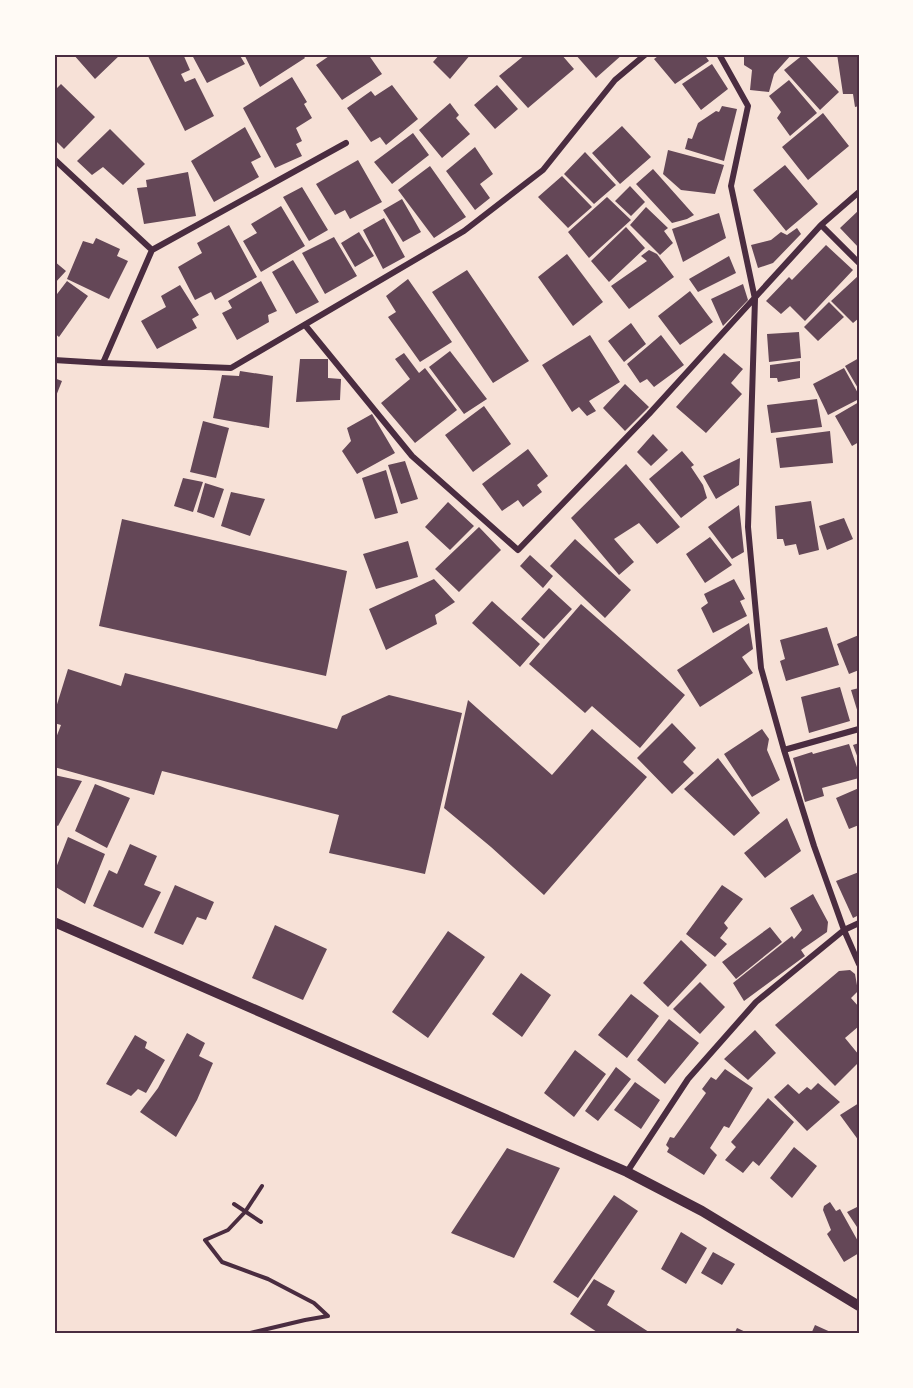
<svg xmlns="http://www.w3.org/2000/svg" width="913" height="1388" font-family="'Alegreya Sans',sans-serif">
<rect width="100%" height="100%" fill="#f7e1d7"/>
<path fill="#644757" d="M 73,54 L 121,54 L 95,79 Z
M 147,54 L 183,54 L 190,70 L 181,74 L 185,82 L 195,78 L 214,116 L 185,131 Z
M 194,54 L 239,54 L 245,64 L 207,83 L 192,55 Z
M 244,54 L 302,54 L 305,58 L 260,87 Z
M 332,54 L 368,54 L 382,74 L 342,100 L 316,65 Z
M 440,54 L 471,54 L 450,79 L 433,62 Z
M 526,54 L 561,54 L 574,69 L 528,108 L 499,76 Z
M 575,54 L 623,54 L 596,78 Z
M 661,54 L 704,54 L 709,61 L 675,84 L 654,59 Z
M 736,54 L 792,54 L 774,74 L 769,92 L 750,90 L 752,70 L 744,65 L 744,56 L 736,55 Z
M 804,54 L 839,92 L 820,110 L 784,70 Z
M 837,54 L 859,54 L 859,106 L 855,107 L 853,94 L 843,94 Z
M 712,64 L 728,89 L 701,110 L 682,84 Z
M 292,77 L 307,102 L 304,104 L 312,118 L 296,128 L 302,141 L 296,144 L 302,156 L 275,168 L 243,108 Z
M 789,80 L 817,113 L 790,136 L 777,118 L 781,112 L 769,96 Z
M 61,84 L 95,117 L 64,149 L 54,139 L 54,91 Z
M 392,85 L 418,119 L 386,145 L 380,137 L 371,142 L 347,108 L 371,91 L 375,96 Z
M 497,85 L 518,109 L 495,129 L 474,105 Z
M 450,103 L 459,115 L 456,118 L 470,134 L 442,158 L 419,130 Z
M 722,106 L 737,109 L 724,161 L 685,149 L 688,138 L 692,139 L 698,123 L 716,111 L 719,112 Z
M 823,113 L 849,146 L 808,180 L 782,147 Z
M 622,126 L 651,157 L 620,184 L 592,153 Z
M 245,127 L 261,157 L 251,162 L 259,177 L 214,202 L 191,161 Z
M 110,129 L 145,164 L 123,185 L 103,167 L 92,175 L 77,161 Z
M 413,133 L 429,155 L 392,184 L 374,162 Z
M 475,147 L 493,174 L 480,184 L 490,198 L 475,210 L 446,171 Z
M 668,150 L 724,165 L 715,194 L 681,190 L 663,174 Z
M 585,152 L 616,185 L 594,204 L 564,174 Z
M 358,160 L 382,202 L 350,219 L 345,210 L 335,215 L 316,184 Z
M 785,165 L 818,204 L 786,231 L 753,190 Z
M 430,166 L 466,217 L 434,238 L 398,190 Z
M 653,169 L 694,215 L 687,219 L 672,223 L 636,184 Z
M 188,172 L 196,216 L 144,224 L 137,188 L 147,187 L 146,180 Z
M 562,176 L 592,207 L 568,228 L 538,197 Z
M 630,186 L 645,202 L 631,216 L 615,201 Z
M 302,187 L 328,230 L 309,241 L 283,197 Z
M 607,197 L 631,220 L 589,258 L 568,232 Z
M 402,199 L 421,232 L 403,242 L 383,210 Z
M 281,206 L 305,246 L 261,272 L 243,241 L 257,233 L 251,224 Z
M 646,207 L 668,228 L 664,231 L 673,243 L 660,255 L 630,225 Z
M 859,210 L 859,248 L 840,228 Z
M 719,213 L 726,238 L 683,262 L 672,229 Z
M 384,218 L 405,257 L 383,269 L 363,230 Z
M 229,225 L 257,277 L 215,300 L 211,292 L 195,300 L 178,267 L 202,253 L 197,243 Z
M 626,227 L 645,248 L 609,282 L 591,261 Z
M 797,228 L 801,234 L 773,263 L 758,268 L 751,245 L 771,240 L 781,232 L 787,235 Z
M 359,232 L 374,256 L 355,267 L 341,243 Z
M 334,237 L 357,276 L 325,294 L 302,253 Z
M 96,238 L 120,249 L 117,256 L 128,261 L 109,299 L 67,279 L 83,241 L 93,244 Z
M 826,245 L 853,270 L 805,321 L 790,306 L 781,314 L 766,301 L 789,277 L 792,280 Z
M 649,250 L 657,254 L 674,277 L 629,309 L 611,286 L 647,261 L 641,256 Z
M 567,254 L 603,302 L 573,326 L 538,277 Z
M 729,256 L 736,273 L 698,292 L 689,279 Z
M 293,260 L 319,302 L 296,314 L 272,272 Z
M 54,261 L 66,271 L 54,284 Z
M 467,270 L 529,361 L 493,383 L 432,292 Z
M 858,276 L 859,277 L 859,318 L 853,323 L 831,301 Z
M 408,279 L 452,342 L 420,362 L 388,317 L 396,312 L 386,296 Z
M 67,281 L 88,296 L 59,337 L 54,333 L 54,298 Z
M 261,281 L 277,311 L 268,315 L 269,322 L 237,340 L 222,313 L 232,308 L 228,301 Z
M 743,284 L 748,300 L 723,326 L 711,299 Z
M 180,285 L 199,315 L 192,319 L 197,328 L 157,349 L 141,321 L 166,307 L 161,296 Z
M 690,291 L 713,322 L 680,345 L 658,316 Z
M 829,302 L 844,317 L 818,341 L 804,327 Z
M 631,323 L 646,344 L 624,362 L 608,341 Z
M 799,332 L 801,358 L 769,362 L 767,334 Z
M 590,335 L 620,382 L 589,401 L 596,411 L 587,416 L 579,407 L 572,412 L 542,365 Z
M 661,335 L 684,365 L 654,387 L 647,379 L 640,383 L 627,364 Z
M 450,351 L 487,399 L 464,414 L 429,367 Z
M 404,353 L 419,373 L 425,368 L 457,410 L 415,443 L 381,403 L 410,379 L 395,359 Z
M 724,353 L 743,369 L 731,383 L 742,394 L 706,433 L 676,407 Z
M 859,358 L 859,390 L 845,366 Z
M 300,359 L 328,359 L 328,378 L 341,379 L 340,400 L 296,402 Z
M 800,361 L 800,378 L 778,382 L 777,378 L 770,378 L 770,365 Z
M 844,368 L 859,395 L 859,399 L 828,415 L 813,384 Z
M 240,371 L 273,376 L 269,428 L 213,418 L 222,375 L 239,376 Z
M 54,378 L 62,381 L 54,401 Z
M 625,384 L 649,407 L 625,431 L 603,408 Z
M 817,399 L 822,427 L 771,433 L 767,405 Z
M 859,402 L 859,442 L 852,446 L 835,416 Z
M 484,406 L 511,444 L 473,472 L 445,435 Z
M 372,414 L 395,453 L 357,474 L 342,451 L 351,441 L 347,428 Z
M 203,421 L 229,428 L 216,478 L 190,472 Z
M 830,431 L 833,463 L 780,468 L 776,438 Z
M 653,434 L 668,450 L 651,466 L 637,452 Z
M 528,449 L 548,476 L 537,485 L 542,492 L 523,507 L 518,500 L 502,511 L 482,484 Z
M 682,451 L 694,465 L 691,467 L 703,485 L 707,498 L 681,518 L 649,479 Z
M 740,458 L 739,485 L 716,499 L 703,476 Z
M 405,461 L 418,499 L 401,504 L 388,465 Z
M 626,464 L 680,527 L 657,544 L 639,523 L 614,539 L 634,562 L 619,575 L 571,518 Z
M 386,470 L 398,513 L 375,519 L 362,478 Z
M 183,478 L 203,482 L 193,512 L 174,506 Z
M 205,483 L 224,489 L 214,518 L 197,512 Z
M 231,492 L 265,499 L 250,536 L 221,526 Z
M 811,501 L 819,550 L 799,555 L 796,544 L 785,546 L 783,539 L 777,539 L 775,506 Z
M 448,502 L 474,526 L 450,550 L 425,527 Z
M 739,505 L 744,552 L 732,559 L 708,527 Z
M 844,518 L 853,539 L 827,550 L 819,526 Z
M 122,519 L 347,571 L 326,676 L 99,626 Z
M 479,527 L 501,550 L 459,592 L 435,569 Z
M 710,537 L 732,565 L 705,583 L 686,554 Z
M 575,539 L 631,590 L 605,618 L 550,566 Z
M 408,541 L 418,577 L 376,589 L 363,554 Z
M 530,555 L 553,576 L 543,588 L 520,566 Z
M 434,579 L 455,602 L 435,615 L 437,624 L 386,650 L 369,609 Z
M 734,579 L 745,599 L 740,601 L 747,616 L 713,633 L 701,608 L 708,603 L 704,594 Z
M 549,588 L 572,609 L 544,639 L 521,619 Z
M 492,601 L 540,644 L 520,667 L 472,623 Z
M 581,604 L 685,695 L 640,748 L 592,706 L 585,713 L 529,664 Z
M 749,623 L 753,649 L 742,657 L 753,673 L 700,707 L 677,670 Z
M 827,627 L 839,665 L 786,681 L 780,661 L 785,659 L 780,640 Z
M 859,635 L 859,670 L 849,674 L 837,644 Z
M 68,669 L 121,686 L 125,673 L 337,729 L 342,716 L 389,695 L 462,713 L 425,874 L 329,853 L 339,815 L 162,771 L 154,795 L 54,767 L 54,743 L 61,725 L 54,723 L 54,714 Z
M 840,687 L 850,721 L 809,733 L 801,697 Z
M 859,688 L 859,713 L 858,713 L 851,690 Z
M 468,700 L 552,775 L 592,729 L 647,777 L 544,895 L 491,847 L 444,808 Z
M 672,723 L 696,748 L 683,762 L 694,773 L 672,794 L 637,758 Z
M 762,729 L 769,739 L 767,750 L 780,780 L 752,797 L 724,754 Z
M 859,743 L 859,761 L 853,745 Z
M 849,744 L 859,773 L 859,778 L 822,788 L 824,796 L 805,802 L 793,758 L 812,752 L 813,754 Z
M 718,758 L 760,813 L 734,836 L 684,789 Z
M 54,775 L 82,781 L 58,826 L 54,824 Z
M 95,784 L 130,798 L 107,848 L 75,831 Z
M 859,788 L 859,825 L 849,829 L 836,798 Z
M 787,818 L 801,851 L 765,878 L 744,853 Z
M 68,837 L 105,854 L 85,904 L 54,886 L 54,873 Z
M 130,844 L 157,856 L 144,885 L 161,892 L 143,928 L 93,906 L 109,870 L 117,874 Z
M 859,872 L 859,915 L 853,918 L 836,881 Z
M 175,885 L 214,902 L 206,920 L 197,917 L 183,945 L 154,933 Z
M 722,885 L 743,899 L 724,923 L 728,928 L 720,938 L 727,944 L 715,957 L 686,934 Z
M 813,894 L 828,922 L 827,932 L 801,950 L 805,956 L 744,1001 L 733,983 L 792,936 L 794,939 L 802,930 L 790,908 Z
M 275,925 L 327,949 L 303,1000 L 252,978 Z
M 770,927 L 782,942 L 736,979 L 722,962 Z
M 448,931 L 485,957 L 428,1038 L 392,1012 Z
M 681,940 L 707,965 L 668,1007 L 643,983 Z
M 850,970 L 855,974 L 858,991 L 851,998 L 859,1007 L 859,1026 L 845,1038 L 859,1055 L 859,1062 L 835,1086 L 775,1025 L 839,971 Z
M 521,973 L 551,995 L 522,1037 L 492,1014 Z
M 700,982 L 725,1007 L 700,1034 L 673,1009 Z
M 631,994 L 659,1016 L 627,1058 L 598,1035 Z
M 669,1019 L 699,1043 L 665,1084 L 637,1060 Z
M 755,1030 L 776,1053 L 748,1080 L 724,1059 Z
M 187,1033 L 205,1043 L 199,1056 L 213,1063 L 197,1100 L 176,1137 L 140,1112 L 158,1088 Z
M 135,1035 L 147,1042 L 145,1048 L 165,1060 L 146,1093 L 138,1089 L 131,1096 L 106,1084 Z
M 575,1050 L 606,1074 L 574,1117 L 544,1093 Z
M 616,1067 L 631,1079 L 598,1121 L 585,1111 Z
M 725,1069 L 753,1088 L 729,1128 L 724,1126 L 710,1148 L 717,1155 L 704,1175 L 667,1152 L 669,1148 L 666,1145 L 670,1137 L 674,1138 L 706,1093 L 702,1089 L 711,1077 L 716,1080 Z
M 635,1082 L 660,1100 L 641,1129 L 614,1110 Z
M 818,1083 L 840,1102 L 807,1131 L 774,1097 L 788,1084 L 799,1094 L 807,1087 L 811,1090 Z
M 768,1098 L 794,1122 L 759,1166 L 753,1161 L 743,1173 L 725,1160 L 736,1147 L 731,1142 Z
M 859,1103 L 859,1141 L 840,1115 Z
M 794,1147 L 817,1166 L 792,1198 L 770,1178 Z
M 507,1148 L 560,1168 L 514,1258 L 451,1233 Z
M 614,1195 L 638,1211 L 578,1298 L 553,1282 Z
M 830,1202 L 836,1211 L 840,1209 L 859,1243 L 859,1253 L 844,1262 L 827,1234 L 831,1230 L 823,1210 L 824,1206 Z
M 859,1206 L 859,1230 L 847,1212 Z
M 681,1232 L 707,1248 L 686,1284 L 661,1269 Z
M 713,1252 L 735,1264 L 722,1285 L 701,1273 Z
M 594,1279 L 615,1291 L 607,1305 L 652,1334 L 600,1334 L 570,1314 Z
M 815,1325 L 835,1334 L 811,1334 Z
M 737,1328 L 750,1334 L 734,1334 Z"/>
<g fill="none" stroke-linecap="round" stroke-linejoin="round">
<path stroke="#4a2c40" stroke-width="4" d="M 234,1204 L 261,1222
M 246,1334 L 305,1320 L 328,1316 L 314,1303 L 268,1279 L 222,1262 L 205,1240 L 228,1230 L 245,1212 L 262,1186"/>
<path stroke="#4a2c40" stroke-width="6" d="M 719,54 L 748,106 L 731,186 L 755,299 L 748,527 L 761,668 L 784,750 L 814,846 L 844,930 L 859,964
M 54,159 L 152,250
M 821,225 L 859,263
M 305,325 L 412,456 L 518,550 L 649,414 L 821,225 L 859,192
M 54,360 L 103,363 L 231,368 L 464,231 L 543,170 L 615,80 L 646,54
M 103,363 L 152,250 L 346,143
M 784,750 L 859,729
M 627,1172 L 688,1079 L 756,1002 L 844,930 L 859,923"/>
<path stroke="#4a2c40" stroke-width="10" d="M 54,922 L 627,1172 L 702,1211 L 859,1306"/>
</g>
<rect width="913" height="1388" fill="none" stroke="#fffaf5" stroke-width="111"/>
<rect x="56" y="56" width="802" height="1276" fill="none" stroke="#4a2c40" stroke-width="2"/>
</svg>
